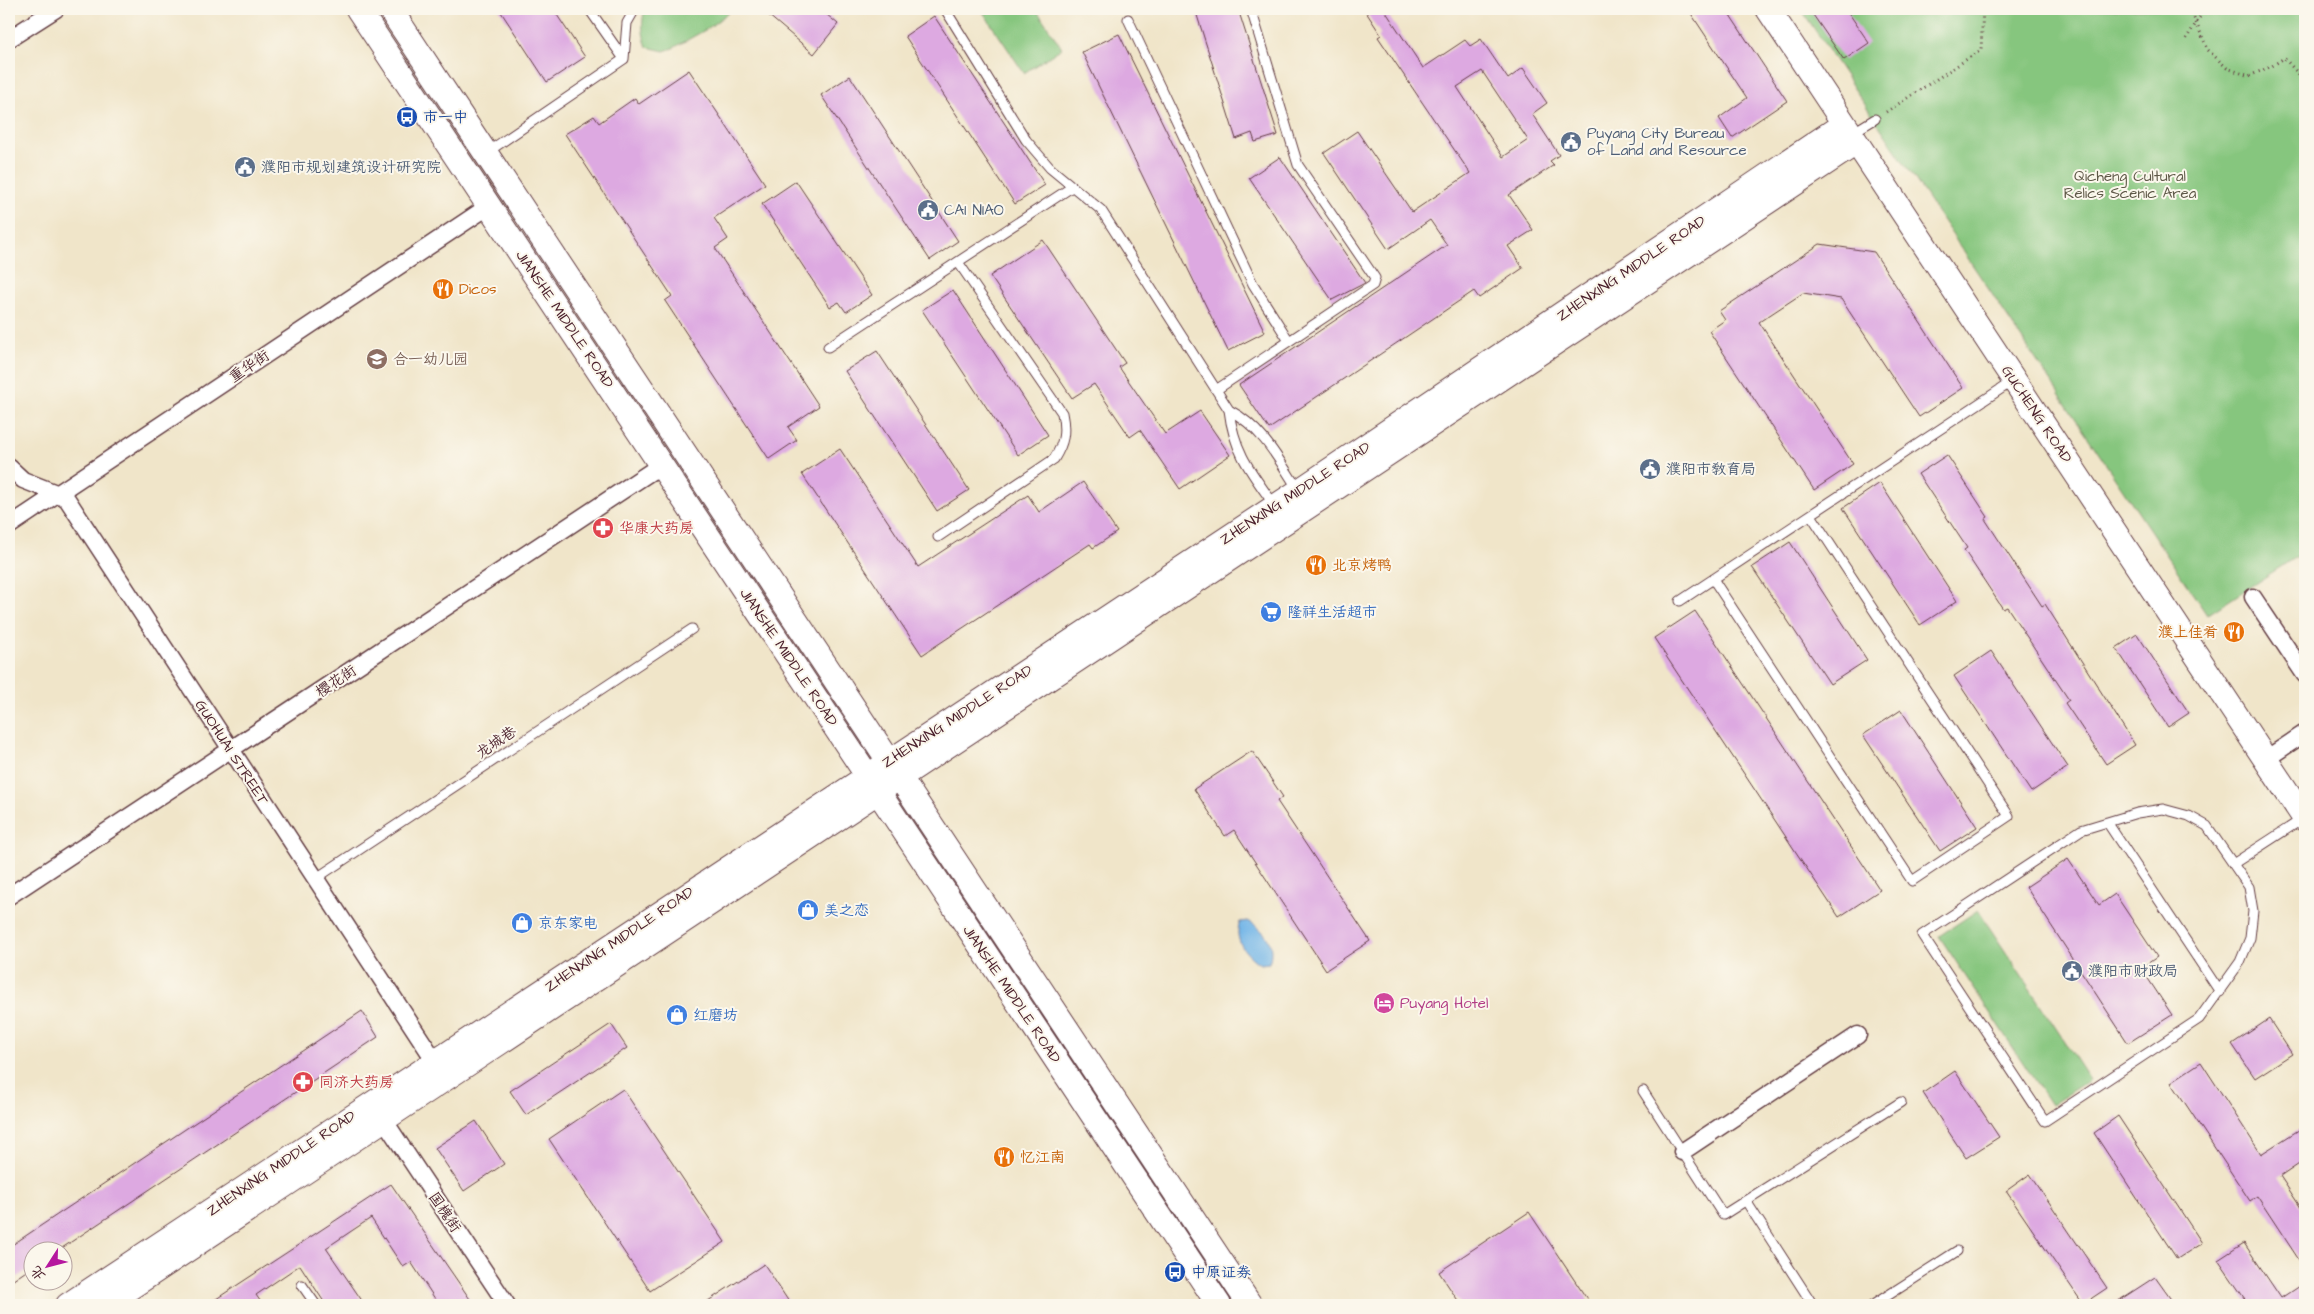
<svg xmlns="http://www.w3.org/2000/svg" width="2314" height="1314" font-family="'Architects Daughter','LXGW WenKai TC',sans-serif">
<rect width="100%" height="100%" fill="#fbf7ec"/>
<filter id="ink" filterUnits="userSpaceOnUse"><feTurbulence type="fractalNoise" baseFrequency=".02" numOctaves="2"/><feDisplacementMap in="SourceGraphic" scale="10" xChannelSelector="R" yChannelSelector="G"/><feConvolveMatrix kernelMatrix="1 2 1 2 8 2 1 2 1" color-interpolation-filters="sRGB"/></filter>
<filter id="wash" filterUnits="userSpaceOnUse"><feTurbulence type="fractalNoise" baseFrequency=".0096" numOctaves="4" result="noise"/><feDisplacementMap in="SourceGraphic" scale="20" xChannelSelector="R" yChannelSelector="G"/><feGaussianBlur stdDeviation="1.12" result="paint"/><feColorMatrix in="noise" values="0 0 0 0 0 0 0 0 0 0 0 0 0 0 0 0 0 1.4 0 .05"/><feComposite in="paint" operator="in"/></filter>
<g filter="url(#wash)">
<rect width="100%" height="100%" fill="#f0e5c9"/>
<path fill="#86c67e" stroke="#687254" d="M 645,9 L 733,9 L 707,29 L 673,48 L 664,51 L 647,47 C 642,34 641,22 645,9 Z
M 981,9 L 1036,9 L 1062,48 L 1024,73 Z
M 1801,9 L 2305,9 L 2305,551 L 2207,615 Z
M 1978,910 L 2090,1080 L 2051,1105 L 1939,936 Z"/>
<path fill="#72b5e7" stroke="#5e6a89" d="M 1248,921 C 1264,929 1276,944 1269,963 L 1260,964 C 1245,954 1233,940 1240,922 Z"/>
<g id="blocks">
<path fill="#dda9e1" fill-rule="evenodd" d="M 499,9 L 553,9 L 585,57 L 547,82 Z
M 761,9 L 820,9 L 838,24 L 814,54 Z
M 1195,9 L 1238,9 L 1278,135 L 1255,142 L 1252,133 L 1236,139 Z
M 1364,9 L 1384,9 L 1423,68 L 1465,40 L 1470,46 L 1481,39 L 1508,79 L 1523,68 L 1547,103 L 1532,114 L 1559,155 L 1550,161 L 1554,165 L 1509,195 L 1533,230 L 1508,246 L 1523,268 L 1479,298 L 1474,291 L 1269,429 L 1239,385 L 1447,245 L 1430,220 L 1388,249 L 1324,153 L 1357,131 L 1412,212 L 1470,173 L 1378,37 L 1381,35 ZM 1482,71 L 1528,140 L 1503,157 L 1457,87 Z
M 1688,9 L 1726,9 L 1787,101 L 1732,138 L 1719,118 L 1747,98 Z
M 1809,9 L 1846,9 L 1869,43 L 1844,60 Z
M 934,16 L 1045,185 L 1015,204 L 905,36 Z
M 1119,34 L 1265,332 L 1228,351 L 1082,52 Z
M 689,70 L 765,184 L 714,218 L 728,239 L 715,248 L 819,406 L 788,427 L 797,440 L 769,459 L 665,301 L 672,296 L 565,134 L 594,116 L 599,123 L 635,98 L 639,104 Z
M 850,76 L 958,241 L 930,260 L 821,95 Z
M 1280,157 L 1365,283 L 1332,300 L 1249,178 Z
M 796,181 L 872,295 L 846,312 L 839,302 L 830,307 L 762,204 Z
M 1043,240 L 1125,363 L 1119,367 L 1165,434 L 1200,411 L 1230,455 L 1180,489 L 1140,430 L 1130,437 L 1094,384 L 1072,398 L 990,276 Z
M 1820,244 L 1874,252 L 1963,388 L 1919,417 L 1841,299 L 1803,293 L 1759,322 L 1853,464 L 1814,490 L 1709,331 L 1725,320 L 1719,311 Z
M 953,290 L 1048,435 L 1018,455 L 922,310 Z
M 877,351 L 969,490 L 937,511 L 845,371 Z
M 840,449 L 918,567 L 1028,495 L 1039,512 L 1083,482 L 1117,532 L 1093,548 L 1090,544 L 922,655 L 802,474 Z
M 1947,455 L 1988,517 L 1985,519 L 2042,606 L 2045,604 L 2135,745 L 2106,764 L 2065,703 L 2069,700 L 2007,607 L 2003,609 L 1964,550 L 1967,548 L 1918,474 Z
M 1880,483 L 1957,601 L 1920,625 L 1843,508 Z
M 1790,542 L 1867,660 L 1830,684 L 1752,567 Z
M 1695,611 L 1880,890 L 1839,917 L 1654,638 Z
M 2137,634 L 2189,713 L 2168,727 L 2116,648 Z
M 1991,651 L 2068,767 L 2031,792 L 1954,676 Z
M 1901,710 L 1977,827 L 1940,851 L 1863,735 Z
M 1252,751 L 1283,797 L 1277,801 L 1370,941 L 1326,970 L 1234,830 L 1225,836 L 1194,789 Z
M 2068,859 L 2099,905 L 2115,894 L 2157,957 L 2141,968 L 2172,1015 L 2128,1043 L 2026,887 Z
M 362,1011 L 378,1037 L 56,1252 L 32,1252 L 32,1267 L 9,1283 L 9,1247 Z
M 2269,1019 L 2292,1054 L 2255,1078 L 2232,1044 Z
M 611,1024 L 627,1048 L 526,1115 L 510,1091 Z
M 2201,1062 L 2261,1154 L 2305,1126 L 2305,1159 L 2280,1176 L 2305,1214 L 2305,1269 L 2257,1196 L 2250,1201 L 2171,1082 Z
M 1955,1071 L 1999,1137 L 1966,1158 L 1923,1093 Z
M 623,1089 L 725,1242 L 650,1291 L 549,1139 Z
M 2118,1116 L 2202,1243 L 2177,1259 L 2094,1133 Z
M 476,1121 L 504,1164 L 464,1191 L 435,1148 Z
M 2030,1174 L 2107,1288 L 2083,1304 L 2006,1191 Z
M 391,1184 L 474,1305 L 439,1305 L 411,1262 L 403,1267 L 371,1218 L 326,1248 L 365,1305 L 326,1305 L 300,1265 L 256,1295 L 263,1305 L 207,1305 Z
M 1529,1212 L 1591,1305 L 1461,1305 L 1439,1272 Z
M 2244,1243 L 2281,1298 L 2305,1282 L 2305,1305 L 2249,1305 L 2218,1260 Z
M 764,1264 L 791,1305 L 702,1305 Z
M 2155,1277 L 2175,1305 L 2112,1305 Z"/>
</g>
</g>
<g filter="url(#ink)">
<use href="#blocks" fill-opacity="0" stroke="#633d43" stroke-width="1"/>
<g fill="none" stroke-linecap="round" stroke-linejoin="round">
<g stroke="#633d43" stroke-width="11">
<path id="lane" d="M 945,9 L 1026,140 L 1050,168 L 1101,210 L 1229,410 C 1234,452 1251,472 1275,506
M 1128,19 L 1253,284 L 1289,341
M 624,59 L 627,23 L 635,9
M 1852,133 L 1875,119
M 486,153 L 624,59 L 589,9
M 828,347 L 1072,187
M 1216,390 L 1373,285 L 1375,278 L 1298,165 L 1251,9
M 1229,410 C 1262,427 1279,460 1299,491
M 938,537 L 1054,459 C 1064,443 1066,432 1062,413 L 958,262
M 1713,579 L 1912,881 L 2009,816 L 1811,515
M 1680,601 L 2013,381
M 2163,809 L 2189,816 L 2207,826 L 2249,887 L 2253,911 L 2250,938 L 2240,962 L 2199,1019 L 2045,1121 L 1922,935 L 2081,830 L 2137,813 Z
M 2107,822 L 2220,992
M 2233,864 L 2304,818
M 315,879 L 692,629
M 1643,1091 L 1723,1215 L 1901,1102
M 1746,1201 L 1813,1305
M 302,1285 L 316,1305
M 1873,1305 L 1957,1251"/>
</g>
<g stroke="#633d43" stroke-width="19">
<path id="street" d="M 9,39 L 56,9
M 9,467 L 23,480 L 56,493 L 67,499 L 435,1061
M 9,526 L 489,206
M 2253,597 L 2305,675
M 2266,759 L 2305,733
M 9,896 L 661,465
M 384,1120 L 507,1305
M 1682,1152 L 1858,1035"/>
</g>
<g stroke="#633d43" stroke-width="26">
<path id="secondary" d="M 358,9 L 1219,1305
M 390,9 L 1250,1305
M 1768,9 L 2305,819
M 68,1305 L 1299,491 L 1844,124
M 104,1305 L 1856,143"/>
</g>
<path stroke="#633d43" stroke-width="3" stroke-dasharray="1 4" stroke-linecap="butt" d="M 2190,9 L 2208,50 L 2227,68 L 2249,76 L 2272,66 L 2284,58 L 2305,81
M 2186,39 L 2205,9
M 1886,112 L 1981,50 L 1983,9"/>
<use href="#lane" stroke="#fff" stroke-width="9"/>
<use href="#street" stroke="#fff" stroke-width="16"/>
<use href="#secondary" stroke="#fff" stroke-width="24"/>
</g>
</g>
<defs>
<g id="bus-disc" transform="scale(1.125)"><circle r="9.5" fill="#1a4fb4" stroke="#fbf7ec"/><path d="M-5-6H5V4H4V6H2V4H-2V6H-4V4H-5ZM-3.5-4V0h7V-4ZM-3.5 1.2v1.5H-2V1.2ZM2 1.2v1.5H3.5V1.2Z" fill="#fff"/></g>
<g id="civic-disc" transform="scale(1.125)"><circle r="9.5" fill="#5c6f8a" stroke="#fbf7ec"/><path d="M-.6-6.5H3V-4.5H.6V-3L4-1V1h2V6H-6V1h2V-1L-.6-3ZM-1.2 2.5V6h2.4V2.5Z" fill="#fff"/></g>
<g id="restaurant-disc" transform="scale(1.125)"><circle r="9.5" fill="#e8710a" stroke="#fbf7ec"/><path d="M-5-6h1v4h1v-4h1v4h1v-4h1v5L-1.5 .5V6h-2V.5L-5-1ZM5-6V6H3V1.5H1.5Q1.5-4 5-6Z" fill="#fff"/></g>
<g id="school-disc" transform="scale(1.125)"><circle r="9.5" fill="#8d6e63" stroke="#fbf7ec"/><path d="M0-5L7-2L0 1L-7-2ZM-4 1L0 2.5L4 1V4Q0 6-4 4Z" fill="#fff"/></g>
<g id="pharmacy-disc" transform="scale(1.125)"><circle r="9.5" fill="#e0444e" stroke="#fbf7ec"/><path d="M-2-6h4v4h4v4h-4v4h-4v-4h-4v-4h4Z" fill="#fff"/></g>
<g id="supermarket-disc" transform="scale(1.125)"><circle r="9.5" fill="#3f7fe0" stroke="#fbf7ec"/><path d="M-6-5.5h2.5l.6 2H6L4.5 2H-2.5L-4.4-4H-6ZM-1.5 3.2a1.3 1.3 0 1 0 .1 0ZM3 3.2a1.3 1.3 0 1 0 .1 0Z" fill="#fff"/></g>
<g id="shop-disc" transform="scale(1.125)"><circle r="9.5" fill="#3f7fe0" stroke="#fbf7ec"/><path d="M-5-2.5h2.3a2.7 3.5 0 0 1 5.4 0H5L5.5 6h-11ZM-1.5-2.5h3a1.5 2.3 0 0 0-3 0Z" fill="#fff"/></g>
<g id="hotel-disc" transform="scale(1.125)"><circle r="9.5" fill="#d1479c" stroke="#fbf7ec"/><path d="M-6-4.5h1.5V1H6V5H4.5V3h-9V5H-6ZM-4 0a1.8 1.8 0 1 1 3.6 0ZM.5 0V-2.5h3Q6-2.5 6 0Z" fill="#fff"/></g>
</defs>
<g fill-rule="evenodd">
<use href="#bus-disc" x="407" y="117"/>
<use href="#civic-disc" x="1571" y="142"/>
<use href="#civic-disc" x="245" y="167"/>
<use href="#civic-disc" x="928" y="210"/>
<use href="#restaurant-disc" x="443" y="289"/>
<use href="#school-disc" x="377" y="359"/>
<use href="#civic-disc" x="1650" y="469"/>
<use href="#pharmacy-disc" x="603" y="528"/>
<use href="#restaurant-disc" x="1316" y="565"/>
<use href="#supermarket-disc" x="1271" y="612"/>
<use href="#restaurant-disc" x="2234" y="632"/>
<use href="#shop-disc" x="808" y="910"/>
<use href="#shop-disc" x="522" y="923"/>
<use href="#civic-disc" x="2072" y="971"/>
<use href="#hotel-disc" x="1384" y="1003"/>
<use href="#shop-disc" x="677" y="1015"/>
<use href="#pharmacy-disc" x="303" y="1082"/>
<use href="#restaurant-disc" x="1004" y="1157"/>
<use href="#bus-disc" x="1175" y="1272"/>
</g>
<g text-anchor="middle" stroke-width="4" stroke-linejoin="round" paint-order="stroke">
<g font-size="15" fill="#164399" stroke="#fbf7ec" text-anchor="start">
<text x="423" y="122">市一中</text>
<text x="1191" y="1277">中原证券</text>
</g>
<g font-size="15" fill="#4e5e75" stroke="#fbf7ec" text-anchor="start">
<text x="1587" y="138">Puyang City Bureau<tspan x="1587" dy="17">of Land and Resource</tspan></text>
<text x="261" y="172">濮阳市规划建筑设计研究院</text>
<text x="944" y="215">CAI NIAO</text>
<text x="1666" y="474">濮阳市教育局</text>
<text x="2088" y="976">濮阳市财政局</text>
</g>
<g font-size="15" fill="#5f5948" stroke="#fbf7ec">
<text x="2130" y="181">Qicheng Cultural<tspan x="2130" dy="17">Relics Scenic Area</tspan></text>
</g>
<g font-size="15" fill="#4a1f2b" stroke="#fbf7ec">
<text transform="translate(1631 268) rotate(-34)" y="5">ZHENXING MIDDLE ROAD</text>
<text transform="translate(565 319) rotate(56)" y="5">JIANSHE MIDDLE ROAD</text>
<text transform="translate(249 366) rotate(-34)" y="5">重华街</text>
<text transform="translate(2037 414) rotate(56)" y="5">GUCHENG ROAD</text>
<text transform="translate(1295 493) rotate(-33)" y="5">ZHENXING MIDDLE ROAD</text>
<text transform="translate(789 657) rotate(56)" y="5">JIANSHE MIDDLE ROAD</text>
<text transform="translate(336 681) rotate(-34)" y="5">樱花街</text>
<text transform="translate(957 716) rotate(-33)" y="5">ZHENXING MIDDLE ROAD</text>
<text transform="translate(496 742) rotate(-34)" y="5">龙城巷</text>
<text transform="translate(232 752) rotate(57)" y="5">GUOHUAI STREET</text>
<text transform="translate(619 939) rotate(-34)" y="5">ZHENXING MIDDLE ROAD</text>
<text transform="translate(1012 994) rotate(56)" y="5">JIANSHE MIDDLE ROAD</text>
<text transform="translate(281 1163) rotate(-34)" y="5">ZHENXING MIDDLE ROAD</text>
<text transform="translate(445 1212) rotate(56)" y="5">国槐街</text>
</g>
<g font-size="15" fill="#c56008" stroke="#fbf7ec" text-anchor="start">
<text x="459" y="294">Dicos</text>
<text x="1332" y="570">北京烤鸭</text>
<text x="2218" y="637" text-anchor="end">濮上佳肴</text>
<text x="1020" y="1162">忆江南</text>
</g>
<g font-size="15" fill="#785e54" stroke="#fbf7ec" text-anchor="start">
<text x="393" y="364">合一幼儿园</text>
</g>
<g font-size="15" fill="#be3a42" stroke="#fbf7ec" text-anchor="start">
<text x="619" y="533">华康大药房</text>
<text x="319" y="1087">同济大药房</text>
</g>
<g font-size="15" fill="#366cbe" stroke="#fbf7ec" text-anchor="start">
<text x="1287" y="617">隆祥生活超市</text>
<text x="824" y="915">美之恋</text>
<text x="538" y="928">京东家电</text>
<text x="693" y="1020">红磨坊</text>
</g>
<g font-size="15" fill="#b23c85" stroke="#fbf7ec" text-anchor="start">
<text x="1400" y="1008">Puyang Hotel</text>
</g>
</g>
<rect width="2314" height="1314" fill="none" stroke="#fbf7ec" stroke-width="30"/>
<g transform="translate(48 1266) rotate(234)"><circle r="24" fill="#fbf7ec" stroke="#b4a19f"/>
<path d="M0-4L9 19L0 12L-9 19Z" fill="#b5179e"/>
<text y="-8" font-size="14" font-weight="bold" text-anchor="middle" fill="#4a1f2b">北</text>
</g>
</svg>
